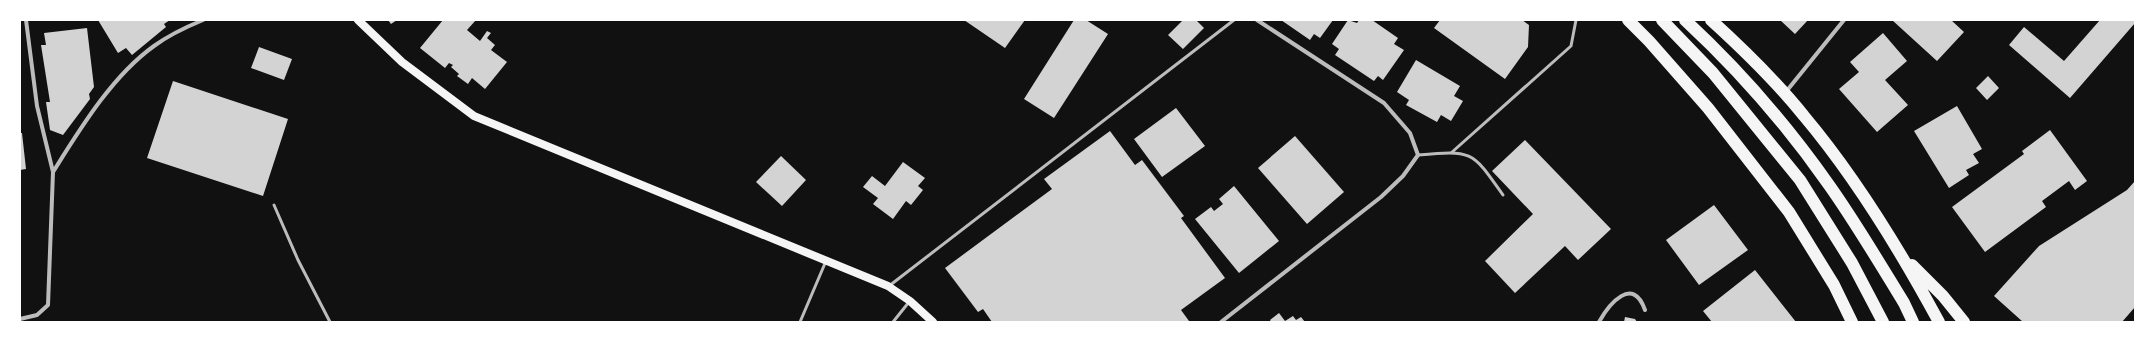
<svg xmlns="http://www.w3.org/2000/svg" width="2155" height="342" font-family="Cabin,sans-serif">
<rect width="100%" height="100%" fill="#111"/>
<path fill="#d3d3d3" d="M 98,20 L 170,20 L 164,24 L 166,27 L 132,55 L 126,48 L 118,53 Z
M 388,20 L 397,20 L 391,24 Z
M 443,20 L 476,20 L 467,30 L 480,41 L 487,31 L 491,33 L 487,38 L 495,45 L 491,50 L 507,62 L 485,89 L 472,78 L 468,84 L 457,76 L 459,74 L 451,67 L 453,65 L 449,63 L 445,68 L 420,48 Z
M 964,20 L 1025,20 L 1005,48 Z
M 1074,20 L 1086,20 L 1108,34 L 1054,118 L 1024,99 Z
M 1183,20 L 1196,20 L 1204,28 L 1183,49 L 1168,35 Z
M 1281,20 L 1333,20 L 1320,38 L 1314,34 L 1310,40 Z
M 1348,20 L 1357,23 L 1359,20 L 1372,20 L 1398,38 L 1394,44 L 1404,50 L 1383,80 L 1378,76 L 1374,81 L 1335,55 L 1339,49 L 1332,44 Z
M 1440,20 L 1522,20 L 1529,25 L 1528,47 L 1505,79 L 1434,28 Z
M 1780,20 L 1808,20 L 1795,34 Z
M 1892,20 L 1951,20 L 1964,32 L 1937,61 Z
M 2100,20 L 2135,20 L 2135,23 L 2070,98 L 2009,45 L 2024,27 L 2064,61 Z
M 87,28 L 94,87 L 89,94 L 90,99 L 63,135 L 50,130 L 46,102 L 50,102 L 41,45 L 46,45 L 44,33 Z
M 1883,33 L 1907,61 L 1885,80 L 1908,105 L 1877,132 L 1839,89 L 1859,72 L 1850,62 Z
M 259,47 L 292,59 L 284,80 L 251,68 Z
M 1416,60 L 1460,86 L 1454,96 L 1463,101 L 1451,121 L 1441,115 L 1437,122 L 1406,105 L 1409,100 L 1397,92 Z
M 1988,76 L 1999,88 L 1987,100 L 1976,88 Z
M 173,81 L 288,119 L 263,196 L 147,158 Z
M 1957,106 L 1982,149 L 1973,154 L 1979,163 L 1966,170 L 1969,175 L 1949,188 L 1914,131 Z
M 1176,108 L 1205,146 L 1162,177 L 1134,139 Z
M 2050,130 L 2087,181 L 2075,190 L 2069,181 L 2042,201 L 2046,207 L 1985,252 L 1952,207 L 2024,154 L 2022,151 Z
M 1110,131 L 1135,165 L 1142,160 L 1184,216 L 1181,218 L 1225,278 L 1181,310 L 1189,321 L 1188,322 L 992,322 L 983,309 L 978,312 L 945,268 L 1052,189 L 1044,179 Z
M 20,133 L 22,133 L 26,169 L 20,170 Z
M 1295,136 L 1344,192 L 1307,224 L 1258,168 Z
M 1525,140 L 1611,229 L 1578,260 L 1565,246 L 1515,293 L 1485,261 L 1533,214 L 1492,171 Z
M 781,156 L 806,180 L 782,206 L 756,182 Z
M 903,162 L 925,178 L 918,186 L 923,190 L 911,205 L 906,201 L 893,219 L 873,204 L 878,198 L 863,187 L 872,176 L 885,186 Z
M 2135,181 L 2135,307 L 2122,322 L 2023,322 L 1994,296 L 2039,246 L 2127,190 Z
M 1234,186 L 1279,241 L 1239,273 L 1195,219 L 1211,207 L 1214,211 L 1223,204 L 1219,199 Z
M 1714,205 L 1748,250 L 1699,285 L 1666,240 Z
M 1755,270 L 1796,322 L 1712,322 L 1703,311 Z
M 1279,313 L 1285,321 L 1293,316 L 1296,320 L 1301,317 L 1305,322 L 1271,322 L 1270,320 Z
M 1625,317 L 1635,319 L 1637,322 L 1624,322 Z"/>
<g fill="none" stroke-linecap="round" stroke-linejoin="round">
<path stroke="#bcbcbc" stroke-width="3" d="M 1451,153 L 1571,46 L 1576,20
M 1418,155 C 1473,150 1472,151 1503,195
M 274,205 L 298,260 L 330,322
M 889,286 L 1234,20
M 800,322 L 826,261
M 893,322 L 909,302"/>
<path stroke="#bcbcbc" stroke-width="4" d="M 1785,93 L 1844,20
M 53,172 C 80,129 112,76 154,46 C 169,35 186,27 203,20
M 20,319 L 37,315 L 48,305 L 53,172 L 37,106 L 26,20
M 1221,322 L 1381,197 L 1403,176 L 1418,155 L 1410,133 L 1384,103 L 1257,20
M 1599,322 C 1609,304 1633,275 1645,310"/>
<path stroke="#f5f5f5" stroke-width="8" d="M 358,20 L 402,62 L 474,116 L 888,286 L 910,301 L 933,322"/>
<path stroke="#f5f5f5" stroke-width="12" d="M 1628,20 L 1649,41 L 1708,108 L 1789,212 L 1834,285 L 1852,322
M 1662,20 L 1713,73 L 1800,180 L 1852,263 L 1883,322
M 1685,20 C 1739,70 1787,125 1829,185 C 1856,223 1880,264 1904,303 L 1913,322
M 1711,20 C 1744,50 1776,81 1804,116 C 1857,179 1900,250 1939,322
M 1912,265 L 1943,296 L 1964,322"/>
</g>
<rect width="2155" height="342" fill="none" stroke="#ffffff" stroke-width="42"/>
</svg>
